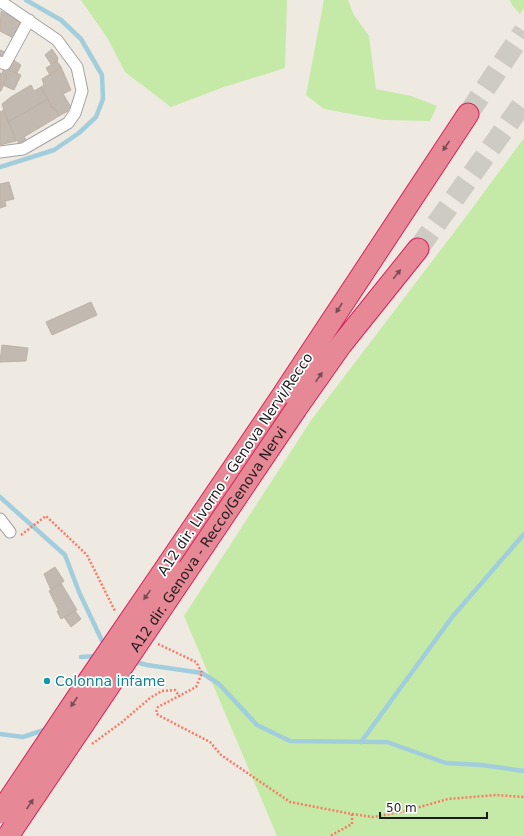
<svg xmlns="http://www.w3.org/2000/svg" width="524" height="836" font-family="'DejaVu Sans',sans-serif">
<rect width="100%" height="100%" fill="#eeeae1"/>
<path fill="#c5e9a6" d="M 81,0 L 287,0 L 285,68 L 224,87 L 171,107 L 125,72 L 108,39 Z
M 324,0 L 348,0 L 354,15 L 369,36 L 376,89 L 411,96 L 437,106 L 430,121 L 384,120 L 324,109 L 306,95 Z
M 510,0 L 524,0 L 524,8 L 520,14 L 512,5 Z
M 524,138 L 524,836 L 277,836 L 184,616 L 312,419 L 465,218 Z"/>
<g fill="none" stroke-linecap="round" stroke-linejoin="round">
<path stroke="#a1cddc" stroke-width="4.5" d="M 0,167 L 54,150 L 79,133 L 96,117 L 103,99 L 102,75 L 81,39 L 61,20 L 26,0
M 0,497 L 65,555 L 79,592 L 105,647
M 81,657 L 97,656
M 132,661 L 147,665 L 202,673 L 219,684 L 257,725 L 290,741 L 387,742 L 446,763 L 482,765 L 524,771
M 0,734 L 23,737 L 47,729
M 361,742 L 453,616 L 524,534"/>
</g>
<path fill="#c2b9b1" stroke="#bfb1a4" d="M 1,11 L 25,24 L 17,40 L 0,31 Z
M 52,49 L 58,58 L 57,61 L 51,64 L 45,55 Z
M 0,50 L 7,53 L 0,60 Z
M 12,59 L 21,65 L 17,73 L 7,69 Z
M 57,61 L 61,67 L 50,75 L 46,68 Z
M 61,67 L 71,90 L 63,94 L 71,107 L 68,109 L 68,111 L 59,116 L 54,107 L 52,108 L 41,87 L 44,85 L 42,79 Z
M 4,68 L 21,75 L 14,90 L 3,85 L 7,76 L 2,74 Z
M 0,73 L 7,76 L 1,91 L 0,91 Z
M 31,85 L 34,91 L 41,87 L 48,99 L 8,122 L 2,104 L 11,97 Z
M 48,99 L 52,108 L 54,107 L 59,116 L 24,137 L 28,142 L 20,146 L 17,140 L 16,141 L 8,122 Z
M 4,110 L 16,141 L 0,145 L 0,112 Z
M 9,182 L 14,199 L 5,201 L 6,206 L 0,208 L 0,184 Z
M 91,302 L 97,315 L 52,335 L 46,322 Z
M 2,345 L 28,348 L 26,361 L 0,362 Z
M 55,567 L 64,581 L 51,590 L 44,574 Z
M 61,583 L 77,610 L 61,619 L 57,611 L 59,611 L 49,591 Z
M 75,611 L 81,619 L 71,627 L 64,617 Z"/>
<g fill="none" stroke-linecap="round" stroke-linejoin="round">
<path stroke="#cecbc3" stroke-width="21" stroke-dasharray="21 10" stroke-linecap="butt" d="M 468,114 L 524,31
M 418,249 L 524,102"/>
<g stroke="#a3a3a3" stroke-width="13">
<path id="street" d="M 0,1 L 57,40 L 77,67 L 82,91 L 75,113 L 68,123 L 23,149 L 0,152
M 0,62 L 5,64 L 29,20
M 0,519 L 10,532"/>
</g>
<g stroke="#d7235b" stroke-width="23">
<path id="highway" d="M 296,409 L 341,345 L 418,249
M 169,563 L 280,399 L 468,114"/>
</g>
<path stroke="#fa7a66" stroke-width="2.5" stroke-dasharray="2 2" stroke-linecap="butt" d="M 21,535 L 46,516 L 87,555 L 115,611
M 158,644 L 196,662 L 202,673 L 196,687 L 158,707 L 156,712 L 158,715 L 210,742 L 221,755 L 290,802 L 352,814 L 352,824 L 330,836
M 92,744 L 122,722 L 150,698 L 162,691 L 175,690 L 180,697
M 352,814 L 373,817 L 406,811 L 448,799 L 496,795 L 524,797"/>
<use href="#street" stroke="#fff" stroke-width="11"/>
<use href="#highway" stroke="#e68896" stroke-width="21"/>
<g stroke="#d7235b" stroke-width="23" stroke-linecap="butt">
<g id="highway-bridge">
<path d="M 0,813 L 87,683 L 169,563"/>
<path id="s1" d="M 8,836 L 296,409"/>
</g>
</g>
<use href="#highway-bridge" stroke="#e68896" stroke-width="21"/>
</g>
<defs><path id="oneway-solid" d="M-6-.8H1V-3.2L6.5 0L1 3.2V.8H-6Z"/></defs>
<g fill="#774d53">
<use href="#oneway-solid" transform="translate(446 146) rotate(124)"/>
<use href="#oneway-solid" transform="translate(397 274) rotate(-51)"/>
<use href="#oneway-solid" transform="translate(339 308) rotate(123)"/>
<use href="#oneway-solid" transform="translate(319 377) rotate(-55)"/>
<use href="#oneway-solid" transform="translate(147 595) rotate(125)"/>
<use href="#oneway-solid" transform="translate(74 702) rotate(124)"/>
<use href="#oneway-solid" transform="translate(30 804) rotate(-56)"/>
</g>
<circle fill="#0f9aa8" stroke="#fff" stroke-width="1.5" cx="47" cy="681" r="4"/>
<g text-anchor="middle" stroke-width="3.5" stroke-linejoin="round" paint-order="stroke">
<g font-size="14" fill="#1c1c1c" stroke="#fff">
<text transform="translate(235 464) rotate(-56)" y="5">A12 dir. Livorno - Genova Nervi/Recco</text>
<text dy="5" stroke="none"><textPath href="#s1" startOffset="358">A12 dir. Genova - Recco/Genova Nervi</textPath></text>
</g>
<g font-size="14" fill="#0d838f" stroke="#fff" text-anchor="start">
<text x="55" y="686">Colonna infame</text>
</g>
</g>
<path d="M380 812v6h107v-6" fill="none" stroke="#1c1c1c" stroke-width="2"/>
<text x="386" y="812" font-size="12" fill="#1c1c1c" stroke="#ffffff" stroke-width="3" paint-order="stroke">50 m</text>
</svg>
